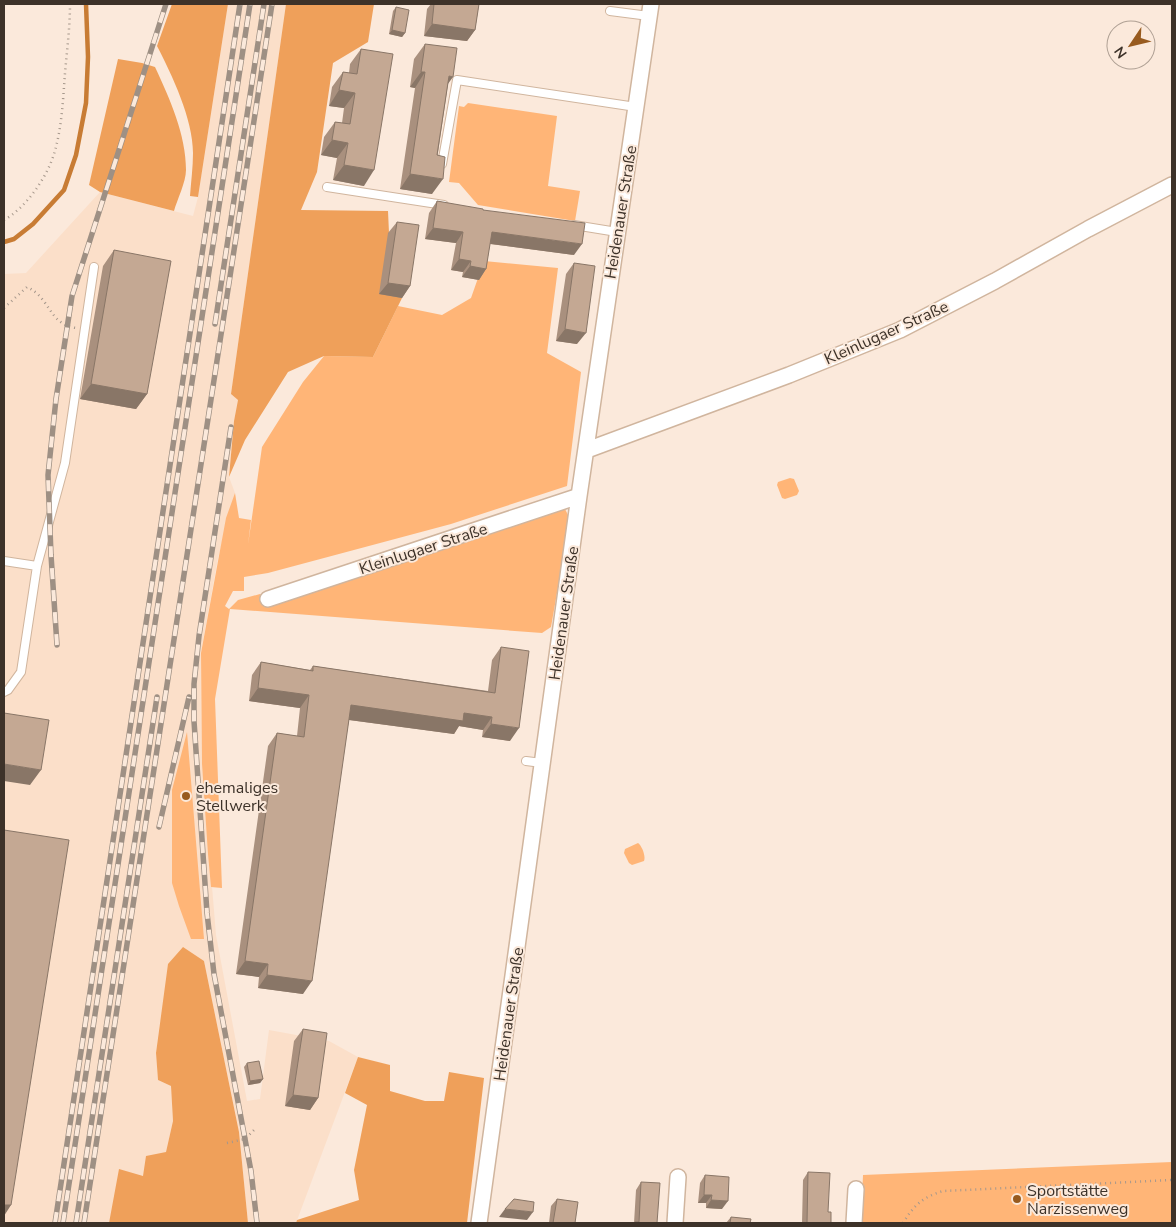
<svg xmlns="http://www.w3.org/2000/svg" width="1176" height="1227" font-family="'Nunito Sans',sans-serif">
<rect width="100%" height="100%" fill="#fbe9db"/>
<path fill="#fbdfc9" d="M 228,4 L 286,4 L 231,394 L 238,400 L 234,421 L 229,477 L 235,493 L 218,558 L 201,652 L 202,764 L 216,935 L 247,1101 L 260,1099 L 269,1030 L 329,1041 L 358,1057 L 296,1223 L 248,1223 L 239,1132 L 204,961 L 160,1022 L 156,1053 L 158,1080 L 171,1086 L 173,1121 L 166,1152 L 143,1176 L 109,1221 L 109,1223 L 4,1223 L 4,274 L 26,273 L 100,192 L 193,216 L 198,197 Z"/>
<path fill="#ffb577" d="M 468,103 L 557,116 L 548,186 L 580,191 L 575,221 L 478,205 L 459,183 L 449,182 L 459,106 L 464,107 Z
M 484,261 L 558,268 L 547,353 L 581,372 L 567,486 L 451,524 L 268,573 L 244,577 L 244,591 L 233,591 L 225,606 L 229,609 L 238,600 L 260,594 L 270,604 L 559,508 L 565,509 L 570,519 L 551,627 L 542,633 L 230,609 L 215,699 L 222,888 L 211,887 L 208,854 L 202,764 L 201,653 L 226,518 L 235,493 L 239,518 L 251,520 L 248,545 L 262,447 L 303,382 L 324,356 L 373,357 L 398,306 L 442,315 L 471,298 Z
M 790,478 L 794,479 L 799,491 L 797,495 L 785,499 L 782,498 L 777,485 L 778,482 Z
M 187,732 L 204,939 L 191,939 L 179,906 L 172,883 L 172,790 Z
M 638,843 C 642,846 646,856 644,861 L 632,865 L 629,863 L 624,853 L 625,849 Z
M 1172,1162 L 1172,1223 L 861,1223 L 863,1175 Z"/>
<path fill="#efa05a" d="M 172,4 L 228,4 L 198,197 L 190,196 C 191,182 193,167 193,153 C 193,119 172,75 157,46 Z
M 286,4 L 374,4 L 368,42 L 333,63 L 317,172 L 301,210 L 388,211 L 389,233 L 402,298 L 373,357 L 324,356 L 288,372 L 245,440 L 229,477 L 234,421 L 238,400 L 231,394 Z
M 118,59 L 142,63 L 155,67 C 170,99 186,135 186,170 C 186,182 177,200 174,211 L 100,192 L 89,185 Z
M 183,947 L 204,961 L 239,1132 L 248,1223 L 109,1223 L 119,1169 L 143,1176 L 146,1156 L 166,1152 L 173,1121 L 171,1086 L 158,1080 L 156,1053 L 168,964 Z
M 358,1057 L 390,1065 L 390,1091 L 425,1101 L 444,1101 L 449,1072 L 484,1078 L 467,1223 L 296,1223 L 297,1220 L 359,1200 L 354,1170 L 367,1105 L 345,1093 Z"/>
<g fill="none" stroke-linecap="round" stroke-linejoin="round">
<path stroke="#c87c34" stroke-width="4.5" d="M 4,242 L 14,239 L 33,224 L 64,190 L 76,155 L 86,103 L 88,57 L 86,4"/>
<g stroke="#d0b59e" stroke-width="10">
<path id="lane" d="M 610,11 L 649,16
M 442,164 L 457,80 L 636,107
M 327,187 L 444,205
M 574,225 L 617,232
M 4,561 L 37,566
M 4,692 L 8,690 L 21,672 L 37,566 L 65,463 L 94,267
M 526,761 L 542,763"/>
</g>
<g stroke="#d0b59e" stroke-width="18">
<path id="street" d="M 587,450 L 789,375 L 900,330 L 995,281 L 1088,229 L 1172,185
M 268,599 L 579,496
M 479,1223 L 579,496 L 651,4
M 675,1223 L 678,1177
M 854,1223 L 856,1189"/>
</g>
<path stroke="#a6988c" stroke-width="2.5" stroke-dasharray="1 4" stroke-linecap="butt" d="M 4,220 C 26,208 47,177 54,154 C 62,128 63,99 65,73 C 67,50 70,27 70,4
M 4,308 L 27,287 C 51,298 48,324 76,328
M 227,1143 L 245,1139 L 255,1129
M 903,1223 C 914,1205 923,1197 943,1191 L 1172,1180"/>
<use href="#lane" stroke="#fff" stroke-width="8"/>
<use href="#street" stroke="#fff" stroke-width="15"/>
<g stroke="#9e9084" stroke-width="5.5">
<path id="rail" d="M 215,324 L 264,4
M 231,427 L 199,636 L 194,684 L 194,721 L 207,913 L 214,974 L 251,1171 L 257,1223
M 57,645 L 51,555 L 48,475 L 56,399 L 72,296 L 166,4
M 159,827 L 189,697
M 55,1223 L 240,4
M 63,1223 L 250,4
M 76,1223 L 157,697
M 84,1223 L 272,4"/>
</g>
<use href="#rail" stroke="#fbe9db" stroke-width="4" stroke-dasharray="11" stroke-linecap="butt"/>
</g>
<path fill="#a9907e" d="M 431,4 L 479,4 L 475,30 L 467,41 L 424,36 L 427,9 Z
M 396,7 L 405,33 L 402,37 L 389,34 L 393,11 Z
M 425,44 L 448,84 L 432,194 L 400,189 L 415,88 L 410,87 L 414,59 Z
M 361,49 L 364,186 L 333,180 L 337,158 L 321,155 L 324,137 L 335,122 L 342,123 L 344,108 L 329,106 L 332,87 L 343,72 L 349,73 L 350,64 Z
M 437,201 L 483,210 L 574,255 L 490,244 L 486,269 L 479,280 L 462,277 L 463,272 L 451,270 L 456,243 L 425,239 L 429,213 Z
M 397,222 L 410,286 L 402,298 L 379,294 L 388,233 Z
M 114,250 L 147,394 L 136,409 L 80,399 L 103,266 Z
M 574,263 L 577,344 L 556,341 L 566,274 Z
M 501,647 L 510,741 L 482,737 L 483,730 L 459,726 L 454,734 L 349,720 L 303,994 L 258,988 L 259,977 L 236,974 L 268,746 L 277,733 L 297,736 L 300,708 L 249,701 L 252,675 L 261,662 L 310,670 L 313,666 L 488,691 L 492,660 Z
M 303,1029 L 318,1098 L 310,1110 L 285,1106 L 294,1041 Z
M 247,1063 L 263,1079 L 260,1083 L 248,1085 L 244,1067 Z
M 808,1172 L 828,1212 L 831,1223 L 802,1223 L 803,1180 Z
M 705,1175 L 722,1209 L 706,1208 L 706,1203 L 698,1203 L 700,1183 Z
M 641,1182 L 657,1223 L 634,1223 L 636,1190 Z
M 557,1199 L 575,1223 L 549,1223 L 551,1206 Z
M 731,1217 L 750,1223 L 726,1223 Z"/>
<path fill="#897667" d="M 432,24 L 475,30 L 467,41 L 424,36 Z
M 392,30 L 405,33 L 402,37 L 389,34 Z
M 421,72 L 425,72 L 415,88 L 410,87 Z
M 449,76 L 453,77 L 442,92 Z
M 339,90 L 355,93 L 344,108 L 329,106 Z
M 332,140 L 348,143 L 337,158 L 321,155 Z
M 344,165 L 374,170 L 364,186 L 333,180 Z
M 410,174 L 443,179 L 432,194 L 400,189 Z
M 433,228 L 463,232 L 456,243 L 425,239 Z
M 492,232 L 582,244 L 574,255 L 484,243 Z
M 459,259 L 471,261 L 463,272 L 451,270 Z
M 470,266 L 486,269 L 479,280 L 462,277 Z
M 388,283 L 410,286 L 402,298 L 379,294 Z
M 565,329 L 586,333 L 577,344 L 556,341 Z
M 91,384 L 147,394 L 136,409 L 80,399 Z
M 258,688 L 309,695 L 300,708 L 249,701 Z
M 351,705 L 464,713 L 492,717 L 483,730 L 459,726 L 454,734 L 342,719 Z
M 491,724 L 519,728 L 510,741 L 482,737 Z
M 4,764 L 41,770 L 30,785 L 4,781 Z
M 245,961 L 268,964 L 259,977 L 236,974 Z
M 267,975 L 312,981 L 303,994 L 258,988 Z
M 263,1079 L 260,1083 L 248,1085 L 250,1081 Z
M 293,1095 L 318,1098 L 310,1110 L 285,1106 Z
M 704,1195 L 712,1195 L 706,1203 L 698,1203 Z
M 711,1200 L 728,1201 L 722,1209 L 706,1208 Z
M 4,1205 L 11,1205 L 4,1216 Z
M 505,1209 L 533,1212 L 527,1220 L 499,1217 Z"/>
<path fill="#c4a893" stroke="#897667" d="M 434,4 L 479,4 L 475,30 L 432,24 Z
M 396,7 L 409,10 L 405,33 L 392,30 Z
M 425,44 L 457,48 L 453,77 L 449,76 L 437,155 L 445,157 L 443,179 L 410,174 L 425,72 L 421,72 Z
M 361,49 L 393,54 L 374,170 L 344,165 L 348,143 L 332,140 L 335,122 L 350,124 L 355,93 L 339,90 L 343,72 L 357,74 Z
M 437,201 L 483,209 L 483,210 L 585,223 L 582,244 L 492,232 L 486,269 L 470,266 L 471,261 L 459,259 L 463,232 L 433,228 Z
M 397,222 L 419,225 L 410,286 L 388,283 Z
M 114,250 L 171,261 L 147,394 L 91,384 Z
M 574,263 L 595,266 L 586,333 L 565,329 Z
M 501,647 L 529,651 L 519,728 L 491,724 L 492,717 L 464,713 L 463,721 L 351,705 L 312,981 L 267,975 L 268,964 L 245,961 L 277,733 L 304,737 L 309,695 L 258,688 L 261,662 L 313,671 L 313,666 L 495,693 Z
M 4,713 L 49,720 L 41,770 L 4,764 Z
M 4,830 L 69,840 L 11,1205 L 4,1205 Z
M 303,1029 L 327,1033 L 318,1098 L 293,1095 Z
M 259,1061 L 263,1079 L 250,1081 L 247,1063 Z
M 808,1172 L 830,1173 L 828,1212 L 831,1212 L 831,1223 L 807,1223 Z
M 705,1175 L 729,1177 L 728,1201 L 711,1200 L 712,1195 L 704,1195 Z
M 641,1182 L 660,1183 L 657,1223 L 635,1223 L 635,1222 L 639,1222 Z
M 514,1199 L 534,1202 L 533,1212 L 505,1209 Z
M 557,1199 L 578,1202 L 575,1223 L 553,1223 Z
M 731,1217 L 751,1219 L 750,1223 L 730,1223 Z"/>
<g fill="#985b1f" stroke="#fbe9db" stroke-width="2">
<circle cx="186" cy="796" r="5"/>
<circle cx="1017" cy="1199" r="5"/>
</g>
<g text-anchor="middle" stroke-width="4" stroke-linejoin="round" paint-order="stroke">
<g font-size="16" fill="#3d3229" stroke="#fbe9db">
<text transform="translate(620 212) rotate(-81)" y="6">Heidenauer Straße</text>
<text transform="translate(886 332) rotate(-24)" y="6">Kleinlugaer Straße</text>
<text transform="translate(423 548) rotate(-18)" y="6">Kleinlugaer Straße</text>
<text transform="translate(563 613) rotate(-82)" y="6">Heidenauer Straße</text>
<text transform="translate(508 1014) rotate(-82)" y="6">Heidenauer Straße</text>
</g>
<g font-size="16" fill="#3d3229" stroke="#fbe9db" text-anchor="start">
<text x="196" y="793">ehemaliges<tspan x="196" dy="18">Stellwerk</tspan></text>
<text x="1027" y="1196">Sportstätte<tspan x="1027" dy="18">Narzissenweg</tspan></text>
</g>
</g>
<rect width="1176" height="1227" fill="none" stroke="#3d3229" stroke-width="10"/>
<g transform="translate(1131 45) rotate(235)"><circle r="24" fill="#fbe9db" stroke="#afa094"/>
<path d="M0-4L9 19L0 12L-9 19Z" fill="#985b1f"/>
<text y="-8" font-size="14" font-weight="bold" text-anchor="middle" fill="#3d3229">N</text>
</g>
</svg>
